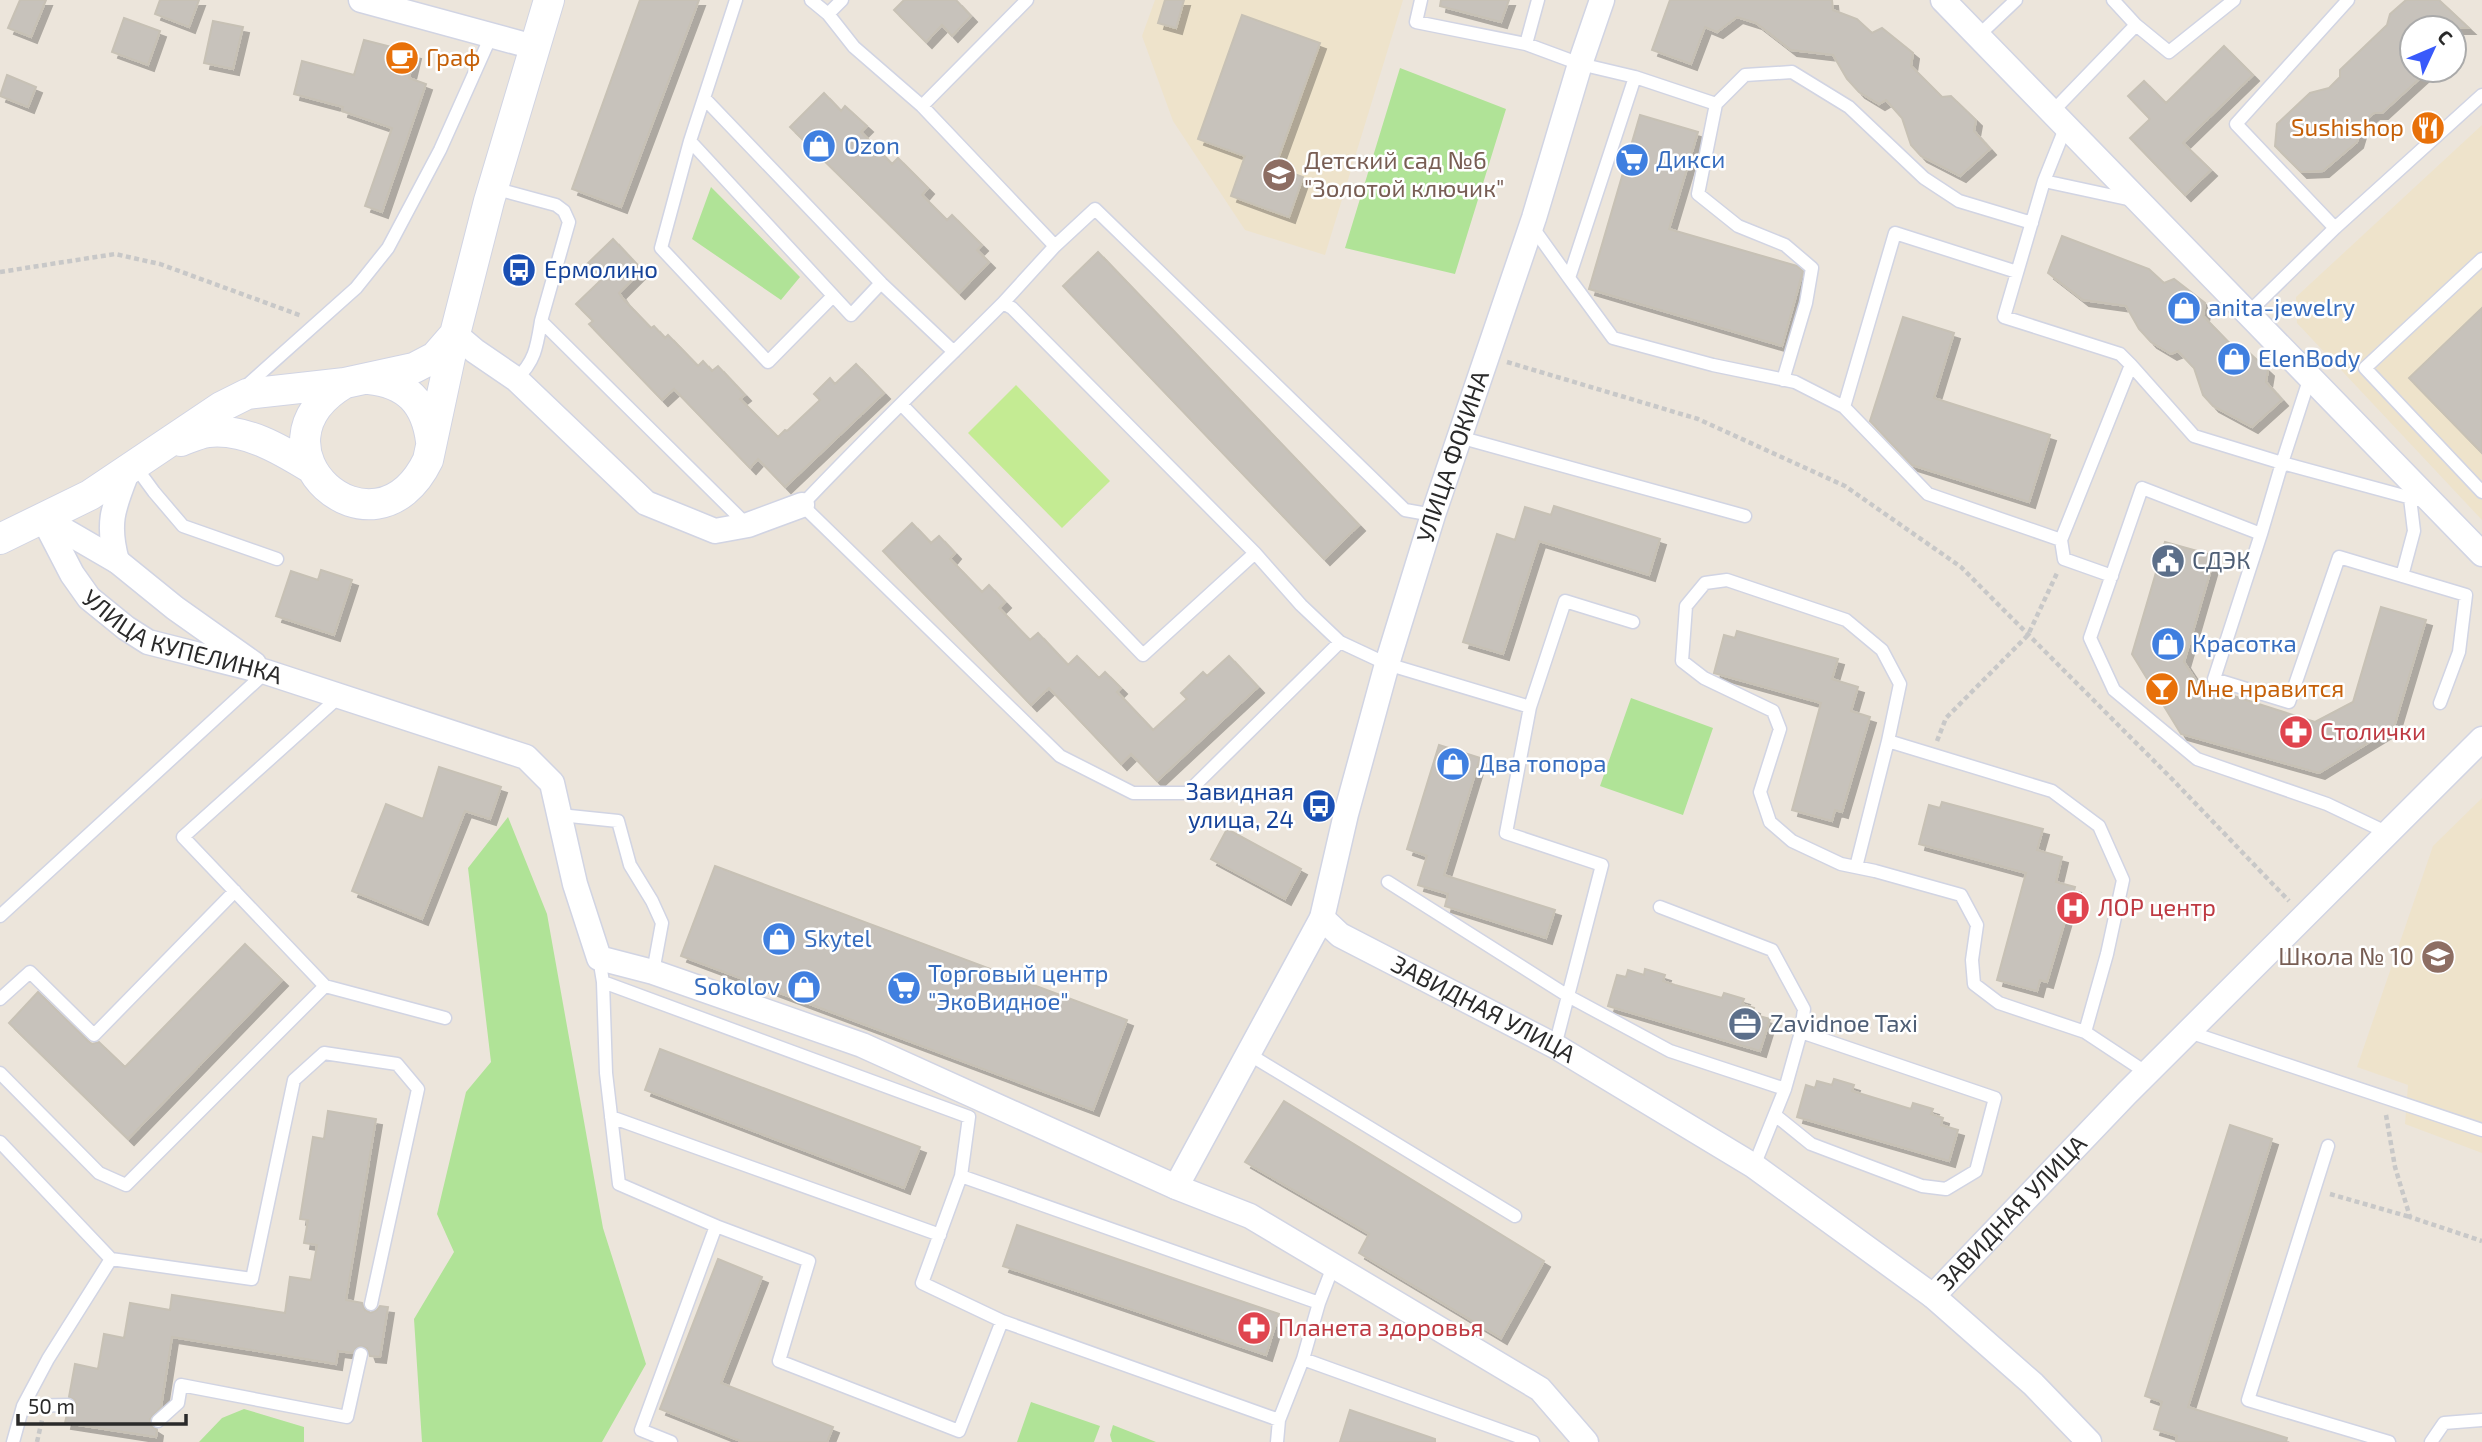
<svg xmlns="http://www.w3.org/2000/svg" width="2482" height="1442" font-family="'Exo 2',sans-serif">
<defs>
<filter id="shadow"><feDropShadow dx="6" dy="6" stdDeviation="0" flood-color="#0004"/></filter>
</defs>
<rect width="100%" height="100%" fill="#ece5db"/>
<path fill="#eee3cb" d="M 1155,0 L 1403,0 L 1325,255 L 1245,230 L 1173,121 L 1142,36 Z
M 2482,125 L 2482,520 L 2297,323 L 2296,297 Z
M 2482,798 L 2482,1153 L 2405,1124 L 2408,1085 L 2357,1067 L 2433,846 Z"/>
<path fill="#b0e397" d="M 1400,68 L 1506,109 L 1455,274 L 1345,248 Z
M 711,187 L 800,277 L 781,300 L 692,239 Z
M 1631,698 L 1713,728 L 1683,815 L 1600,786 Z
M 508,817 L 547,914 L 603,1228 L 646,1364 L 602,1442 L 422,1442 L 414,1319 L 454,1252 L 437,1214 L 466,1092 L 491,1062 L 468,868 Z
M 1031,1402 L 1100,1426 L 1094,1442 L 1017,1442 Z
M 244,1409 L 304,1427 L 304,1442 L 199,1442 L 222,1418 Z
M 1113,1425 L 1156,1442 L 1112,1442 L 1110,1435 Z"/>
<path fill="#c4eb93" d="M 1016,385 L 1110,481 L 1062,528 L 968,433 Z"/>
<path fill="#c7c2bb" stroke="#c7c1b5" stroke-width="2" filter="url(#shadow)" d="M 20,0 L 46,0 L 31,37 L 8,28 Z
M 160,0 L 199,0 L 189,27 L 155,14 Z
M 640,0 L 699,0 L 621,207 L 572,189 Z
M 904,0 L 956,0 L 971,16 L 952,36 L 942,25 L 926,42 L 894,10 Z
M 1165,0 L 1184,0 L 1176,28 L 1158,23 Z
M 1441,0 L 1509,0 L 1501,22 L 1440,6 Z
M 1670,0 L 1832,0 L 1833,10 L 1857,19 L 1872,33 L 1882,28 L 1913,53 L 1911,66 L 1942,97 L 1951,96 L 1976,120 L 1974,131 L 1990,149 L 1960,176 L 1921,156 L 1911,145 L 1902,118 L 1886,100 L 1879,104 L 1859,92 L 1847,79 L 1833,55 L 1791,50 L 1756,23 L 1737,17 L 1717,32 L 1705,27 L 1691,64 L 1652,50 Z
M 2406,0 L 2439,0 L 2469,28 L 2412,28 L 2412,70 L 2429,70 L 2382,113 L 2374,113 L 2363,122 L 2357,142 L 2323,171 L 2301,172 L 2275,146 L 2277,124 L 2310,93 L 2329,88 L 2340,77 L 2340,70 L 2387,25 L 2390,14 Z
M 1242,15 L 1320,43 L 1275,167 L 1303,177 L 1289,217 L 1231,196 L 1245,156 L 1198,139 Z
M 124,18 L 160,31 L 148,65 L 112,52 Z
M 213,21 L 243,27 L 233,69 L 204,63 Z
M 364,40 L 415,53 L 409,78 L 426,84 L 382,212 L 365,206 L 392,128 L 342,111 L 343,107 L 294,94 L 302,61 L 354,75 Z
M 2224,46 L 2253,75 L 2183,143 L 2211,170 L 2185,195 L 2130,138 L 2150,119 L 2128,96 L 2144,81 L 2166,103 Z
M 7,75 L 36,87 L 28,107 L 0,96 Z
M 824,93 L 841,111 L 845,106 L 867,126 L 861,132 L 892,164 L 898,158 L 928,188 L 922,195 L 947,220 L 952,215 L 982,245 L 977,250 L 989,262 L 959,293 L 790,127 Z
M 1640,115 L 1698,132 L 1669,229 L 1797,266 L 1803,271 L 1782,346 L 1589,289 Z
M 2062,236 L 2149,269 L 2164,283 L 2174,279 L 2205,303 L 2203,316 L 2234,348 L 2243,347 L 2268,370 L 2266,382 L 2282,400 L 2252,427 L 2213,406 L 2203,395 L 2194,368 L 2178,351 L 2171,354 L 2151,342 L 2139,329 L 2126,306 L 2083,300 L 2048,273 Z
M 613,239 L 642,270 L 619,293 L 624,300 L 651,328 L 654,326 L 665,338 L 668,335 L 698,366 L 703,361 L 712,371 L 718,366 L 745,395 L 740,399 L 778,437 L 785,430 L 787,431 L 820,400 L 814,394 L 830,378 L 835,384 L 856,364 L 884,393 L 785,487 L 758,459 L 750,468 L 674,389 L 662,400 L 589,324 L 593,321 L 576,304 L 600,281 L 585,266 Z
M 1098,252 L 1359,525 L 1324,559 L 1063,286 Z
M 2482,308 L 2482,453 L 2409,378 Z
M 1903,317 L 1954,333 L 1934,398 L 2050,435 L 2029,502 L 1912,465 L 1870,421 Z
M 1554,506 L 1660,539 L 1649,575 L 1539,541 L 1503,654 L 1463,642 L 1497,534 L 1515,540 L 1525,507 L 1551,515 Z
M 912,523 L 931,543 L 939,536 L 955,553 L 950,559 L 982,592 L 989,585 L 1005,602 L 999,608 L 1030,640 L 1038,633 L 1068,665 L 1077,656 L 1099,678 L 1105,672 L 1121,688 L 1117,692 L 1153,730 L 1187,699 L 1181,693 L 1203,672 L 1207,676 L 1229,656 L 1258,687 L 1157,781 L 1131,754 L 1121,764 L 1049,688 L 1031,705 L 883,551 Z
M 2165,542 L 2215,556 L 2184,662 L 2199,685 L 2315,722 L 2353,702 L 2381,607 L 2426,620 L 2394,727 L 2319,773 L 2181,734 L 2132,654 Z
M 321,570 L 352,580 L 334,635 L 276,616 L 291,571 L 318,580 Z
M 1737,631 L 1838,659 L 1832,679 L 1858,687 L 1851,711 L 1870,717 L 1842,812 L 1835,810 L 1832,821 L 1792,810 L 1821,703 L 1714,673 L 1724,635 L 1735,638 Z
M 1439,745 L 1480,758 L 1444,875 L 1555,910 L 1546,938 L 1445,906 L 1448,894 L 1418,885 L 1427,856 L 1407,849 Z
M 439,767 L 501,787 L 490,819 L 465,811 L 422,919 L 352,891 L 386,804 L 423,819 Z
M 1942,802 L 2043,829 L 2037,850 L 2062,857 L 2056,882 L 2075,887 L 2047,982 L 2040,980 L 2037,991 L 1997,980 L 2026,873 L 1919,844 L 1929,805 L 1940,808 Z
M 1227,829 L 1301,869 L 1285,899 L 1211,859 Z
M 715,866 L 1127,1020 L 1093,1110 L 681,956 Z
M 245,944 L 282,980 L 128,1139 L 9,1023 L 38,992 L 88,1041 L 92,1044 L 99,1042 L 125,1067 Z
M 1645,969 L 1665,975 L 1663,981 L 1675,985 L 1722,998 L 1724,993 L 1744,999 L 1742,1004 L 1754,1008 L 1752,1014 L 1770,1019 L 1760,1051 L 1608,1006 L 1617,975 L 1626,977 L 1628,970 L 1644,975 Z
M 660,1049 L 920,1147 L 904,1188 L 645,1090 Z
M 1834,1079 L 1854,1085 L 1852,1091 L 1911,1109 L 1913,1103 L 1933,1109 L 1931,1114 L 1943,1118 L 1941,1125 L 1958,1130 L 1949,1161 L 1797,1117 L 1806,1085 L 1815,1088 L 1817,1081 L 1832,1085 Z
M 1284,1101 L 1544,1261 L 1501,1338 L 1359,1253 L 1369,1234 L 1245,1162 Z
M 328,1111 L 376,1119 L 346,1300 L 362,1303 L 365,1310 L 370,1313 L 377,1310 L 380,1306 L 388,1307 L 380,1357 L 370,1356 L 367,1348 L 359,1346 L 352,1353 L 338,1351 L 336,1364 L 172,1337 L 161,1407 L 150,1419 L 151,1426 L 157,1430 L 156,1437 L 65,1423 L 67,1414 L 73,1412 L 77,1405 L 75,1400 L 69,1397 L 75,1364 L 98,1369 L 104,1334 L 124,1338 L 130,1303 L 170,1310 L 172,1295 L 285,1313 L 290,1277 L 311,1280 L 317,1245 L 304,1243 L 308,1220 L 300,1219 L 313,1137 L 324,1139 Z
M 2230,1125 L 2272,1139 L 2188,1407 L 2287,1438 L 2286,1442 L 2176,1442 L 2177,1436 L 2154,1429 L 2162,1402 L 2145,1396 Z
M 1017,1225 L 1279,1314 L 1266,1355 L 1003,1266 Z
M 718,1259 L 762,1277 L 721,1383 L 833,1427 L 827,1442 L 743,1442 L 660,1409 Z
M 1350,1410 L 1435,1439 L 1435,1442 L 1340,1442 Z"/>
<g fill="none" stroke-linecap="round" stroke-linejoin="round">
<g stroke="#d1d4e3" stroke-width="15">
<path id="service" d="M 736,0 L 690,141 L 661,248 L 768,362 L 833,296
M 811,0 L 828,14 L 854,47 L 922,106 L 1055,246
M 1421,0 L 1416,22 L 1526,44 L 1580,64 L 1635,77 L 1569,278 L 1613,338 L 1713,365 L 1795,382 L 1844,407
M 2113,0 L 2136,25
M 828,14 L 842,0
M 1978,36 L 2016,0
M 1526,44 L 1538,0
M 1635,77 L 1716,104 L 1698,194 L 1738,226 L 1785,245 L 1812,268 L 1806,303 L 1783,380
M 704,98 L 881,283
M 1716,104 L 1745,75 L 1792,72 L 1849,107 L 1924,178 L 1959,201 L 2032,223
M 922,106 L 1027,0
M 2052,112 L 2136,25 L 2169,52 L 2234,0
M 2066,126 L 2044,181 L 2004,317 L 2120,354 L 2131,365
M 690,141 L 851,315 L 881,283 L 954,352
M 2044,181 L 2132,200
M 493,188 L 556,205 L 564,211 L 569,222 L 541,321
M 1531,225 L 1569,278
M 2335,228 L 2236,124 L 2348,0
M 2482,259 L 2365,368 L 2482,492
M 2017,272 L 1895,233 L 1844,407 L 1928,494 L 2061,540
M 1003,303 L 1012,308 L 1255,553 L 1301,605 L 1340,642 L 1187,793 L 1133,793 L 1060,756 L 802,505 C 867,436 936,370 1003,303 Z
M 1003,303 L 1055,246 L 1095,209 L 1405,510 L 1433,515
M 2248,313 L 2335,228 L 2482,95
M 2310,377 L 2282,463 L 2426,502
M 516,379 C 535,362 537,346 541,321 L 747,525
M 244,388 L 356,288 L 388,248 L 440,150 L 491,36
M 902,405 L 1143,655 L 1255,553
M 1459,437 L 1745,516
M 135,466 L 154,492 L 183,526 L 277,559
M 2112,576 L 2064,559 L 2061,540 L 2131,365 L 2194,436 L 2282,463 L 2261,534
M 2402,576 L 2414,531 L 2410,498
M 1340,642 L 1387,664 L 1530,707 L 1506,833 L 1602,865 L 1555,1046
M 340,696 L 183,837 L 325,986 L 445,1018
M 1530,707 L 1565,601 L 1633,622
M 560,815 L 618,821 L 630,865 L 652,901 L 662,923 L 653,972
M 2388,833 L 2327,804 L 2197,759 L 2114,690 L 2090,638 L 2142,488 L 2261,534 L 2214,679 L 2289,702 L 2339,557 L 2466,595 L 2459,652 L 2440,703
M 1856,867 L 1888,741
M 1388,882 L 1568,996 L 1670,1051 L 1785,1089 L 1754,1166
M 1660,907 L 1772,950 L 1804,1009 L 1801,1032 L 1785,1089
M 0,916 L 266,672
M 599,958 L 603,982 L 606,1073 L 619,1184 L 716,1226 L 809,1261 L 779,1361 L 959,1431 L 1002,1321 L 922,1283 L 961,1176 L 969,1117 L 603,982
M 0,999 L 30,972 L 94,1035 L 235,891
M 2085,1032 L 1999,1003 L 1974,984 L 1972,960 L 1977,925 L 1961,895 L 1875,871 L 1841,864 L 1792,841 L 1770,822 L 1760,792 L 1780,729 L 1773,711 L 1704,678 L 1682,661 L 1686,606 L 1705,583 L 1727,580 L 1846,620 L 1882,650 L 1900,684 L 1888,741 L 2052,791 L 2099,826 L 2123,880 L 2107,954 L 2085,1032 L 2147,1073
M 2189,1032 L 2482,1130
M 1247,1053 L 1515,1216
M 0,1073 L 99,1173 L 126,1185 L 325,986
M 1775,1115 L 1811,1144 L 1922,1186 L 1946,1189 L 1976,1171 L 1995,1098 L 1801,1032
M 611,1117 L 940,1235
M 0,1142 L 111,1259 L 48,1359 L 23,1406 L 13,1442
M 2328,1146 L 2248,1400 L 2389,1442
M 961,1176 L 1319,1303 L 1303,1359 L 1279,1420 L 1277,1442
M 111,1259 L 252,1279 L 294,1080 L 324,1053 L 397,1064 L 418,1089 L 371,1304
M 1319,1303 L 1334,1264
M 1002,1321 L 1279,1420
M 1303,1359 L 1533,1442
M 23,1406 L 68,1405
M 158,1421 L 178,1403 L 181,1385 L 347,1417 L 361,1354
M 671,1442 L 641,1430 L 716,1226
M 2431,1442 L 2444,1423 L 2482,1420"/>
</g>
<g stroke="#d1d4e3" stroke-width="27">
<g id="minor">
<path d="M 361,0 L 534,47"/>
<path d="M 1943,0 L 2482,554"/>
<path d="M 455,334 L 475,351 L 516,379 L 646,503 L 715,531 L 748,525 L 802,505"/>
<path id="s1" d="M 43,518 L 72,574 L 89,598 L 126,628 L 148,642 L 266,672 L 526,757 L 552,783 L 575,884 L 599,958 L 653,972 L 862,1045 L 1176,1187 L 1250,1216 L 1540,1389 L 1586,1442"/>
<path d="M 43,518 L 117,561 L 175,608 L 254,664"/>
<path d="M 117,561 C 106,522 114,506 128,470"/>
<path id="s2" d="M 1322,918 L 1340,935 L 1555,1046 L 1754,1166 L 1933,1296 L 2126,1094 L 2482,739"/>
<path id="s3" d="M 1176,1187 L 1322,918 L 1346,814 L 1387,664 L 1433,515 L 1534,218 L 1580,64 L 1602,0"/>
<path d="M 1933,1296 L 2033,1384 L 2089,1442"/>
</g>
</g>
<g stroke="#d1d4e3" stroke-width="32">
<path id="tertiary" d="M 369,379 C 407,383 426,403 431,441
M 345,383 C 238,446 374,571 428,460 L 455,334 L 489,201 L 549,0
M 181,441 C 189,438 199,433 208,432 C 245,428 280,449 311,468
M 0,539 L 90,495 L 221,407 L 247,394 L 345,383 L 414,368 L 435,357 L 455,334"/>
</g>
<path stroke="#c8c8c8" stroke-width="4.5" stroke-dasharray="5 3.5" stroke-linecap="butt" d="M 0,272 L 115,254 L 160,264 L 302,316
M 1507,362 L 1698,419 L 1845,486 L 1961,567 L 2173,780 L 2289,901
M 1937,741 L 1946,718 L 2028,635 L 2058,571
M 2386,1115 L 2395,1167 L 2410,1217 L 2482,1241
M 2330,1194 L 2410,1217
M 37,1442 L 42,1420"/>
<use href="#service" stroke="#fff" stroke-width="12"/>
<use href="#minor" stroke="#fff" stroke-width="24"/>
<use href="#tertiary" stroke="#fff" stroke-width="30"/>
</g>
<defs>
<g id="cafe-disc" transform="scale(1.75)"><circle r="9.5" fill="#e8710a" stroke="#fff"/><path d="M-5.5-4.5H6V0H3Q3 3.5 0 3.5H-2.5Q-5.5 3.5-5.5 0ZM3-3.2v2h1.7v-2ZM-6 4.5H4V6H-6Z" fill="#fff"/></g>
<g id="restaurant-disc" transform="scale(1.75)"><circle r="9.5" fill="#e8710a" stroke="#fff"/><path d="M-5-6h1v4h1v-4h1v4h1v-4h1v5L-1.5 .5V6h-2V.5L-5-1ZM5-6V6H3V1.5H1.5Q1.5-4 5-6Z" fill="#fff"/></g>
<g id="shop-disc" transform="scale(1.75)"><circle r="9.5" fill="#3f7fe0" stroke="#fff"/><path d="M-5-2.5h2.3a2.7 3.5 0 0 1 5.4 0H5L5.5 6h-11ZM-1.5-2.5h3a1.5 2.3 0 0 0-3 0Z" fill="#fff"/></g>
<g id="supermarket-disc" transform="scale(1.75)"><circle r="9.5" fill="#3f7fe0" stroke="#fff"/><path d="M-6-5.5h2.5l.6 2H6L4.5 2H-2.5L-4.4-4H-6ZM-1.5 3.2a1.3 1.3 0 1 0 .1 0ZM3 3.2a1.3 1.3 0 1 0 .1 0Z" fill="#fff"/></g>
<g id="school-disc" transform="scale(1.75)"><circle r="9.5" fill="#8d6e63" stroke="#fff"/><path d="M0-5L7-2L0 1L-7-2ZM-4 1L0 2.5L4 1V4Q0 6-4 4Z" fill="#fff"/></g>
<g id="bus-disc" transform="scale(1.75)"><circle r="9.5" fill="#1a4fb4" stroke="#fff"/><path d="M-5-6H5V4H4V6H2V4H-2V6H-4V4H-5ZM-3.5-4V0h7V-4ZM-3.5 1.2v1.5H-2V1.2ZM2 1.2v1.5H3.5V1.2Z" fill="#fff"/></g>
<g id="civic-disc" transform="scale(1.75)"><circle r="9.5" fill="#5c6f8a" stroke="#fff"/><path d="M-.6-6.5H3V-4.5H.6V-3L4-1V1h2V6H-6V1h2V-1L-.6-3ZM-1.2 2.5V6h2.4V2.5Z" fill="#fff"/></g>
<g id="bar-disc" transform="scale(1.75)"><circle r="9.5" fill="#e8710a" stroke="#fff"/><path d="M-6-5H6L.8 .8V4.5H3.5V6h-7V4.5H-.8V.8Z" fill="#fff"/></g>
<g id="pharmacy-disc" transform="scale(1.75)"><circle r="9.5" fill="#e0444e" stroke="#fff"/><path d="M-2-6h4v4h4v4h-4v4h-4v-4h-4v-4h4Z" fill="#fff"/></g>
<g id="hospital-disc" transform="scale(1.75)"><circle r="9.5" fill="#e0444e" stroke="#fff"/><path d="M-5-5h3v3.5h4V-5h3V5h-3V1.5h-4V5h-3Z" fill="#fff"/></g>
<g id="office-disc" transform="scale(1.75)"><circle r="9.5" fill="#5c6f8a" stroke="#fff"/><path d="M-6-3h4V-5.5h4V-3h4V5H-6ZM-1-4.5V-3h2v-1.5ZM-6 0V1H6V0Z" fill="#fff"/></g>
</defs>
<g fill-rule="evenodd">
<use href="#cafe-disc" x="402" y="58"/>
<use href="#restaurant-disc" x="2428" y="128"/>
<use href="#shop-disc" x="819" y="146"/>
<use href="#supermarket-disc" x="1632" y="160"/>
<use href="#school-disc" x="1279" y="175"/>
<use href="#bus-disc" x="519" y="270"/>
<use href="#shop-disc" x="2184" y="308"/>
<use href="#shop-disc" x="2234" y="359"/>
<use href="#civic-disc" x="2168" y="561"/>
<use href="#shop-disc" x="2168" y="644"/>
<use href="#bar-disc" x="2162" y="689"/>
<use href="#pharmacy-disc" x="2296" y="732"/>
<use href="#shop-disc" x="1453" y="764"/>
<use href="#bus-disc" x="1319" y="806"/>
<use href="#hospital-disc" x="2073" y="908"/>
<use href="#shop-disc" x="779" y="939"/>
<use href="#school-disc" x="2438" y="957"/>
<use href="#shop-disc" x="804" y="987"/>
<use href="#supermarket-disc" x="904" y="988"/>
<use href="#office-disc" x="1745" y="1024"/>
<use href="#pharmacy-disc" x="1254" y="1328"/>
</g>
<g text-anchor="middle" stroke-width="5" stroke-linejoin="round" paint-order="stroke">
<g font-size="24" fill="#c56008" stroke="#fff" text-anchor="start">
<text x="426" y="66">Граф</text>
<text x="2404" y="136" text-anchor="end">Sushishop</text>
<text x="2186" y="697">Мне нравится</text>
</g>
<g font-size="24" fill="#366cbe" stroke="#fff" text-anchor="start">
<text x="844" y="154">Ozon</text>
<text x="1656" y="168">Дикси</text>
<text x="2208" y="316">anita-jewelry</text>
<text x="2258" y="367">ElenBody</text>
<text x="2192" y="652">Красотка</text>
<text x="1478" y="772">Два топора</text>
<text x="804" y="947">Skytel</text>
<text x="928" y="982">Торговый центр<tspan x="928" dy="28">"ЭкоВидное"</tspan></text>
<text x="780" y="995" text-anchor="end">Sokolov</text>
</g>
<g font-size="24" fill="#785e54" stroke="#fff" text-anchor="start">
<text x="1304" y="169">Детский сад №6<tspan x="1304" dy="28">"Золотой ключик"</tspan></text>
<text x="2414" y="965" text-anchor="end">Школа № 10</text>
</g>
<g font-size="24" fill="#164399" stroke="#fff" text-anchor="start">
<text x="544" y="278">Ермолино</text>
<text x="1294" y="800" text-anchor="end">Завидная<tspan x="1294" dy="28">улица, 24</tspan></text>
</g>
<g font-size="24" fill="#2a2a2a" stroke="#fff">
<text dy="8" stroke="none"><textPath href="#s3" startOffset="786">УЛИЦА ФОКИНА</textPath></text>
<text dy="8" stroke="none"><textPath href="#s1" startOffset="196">УЛИЦА КУПЕЛИНКА</textPath></text>
<text dy="8" stroke="none"><textPath href="#s2" startOffset="186">ЗАВИДНАЯ УЛИЦА</textPath></text>
<text dy="8" stroke="none"><textPath href="#s2" startOffset="835">ЗАВИДНАЯ УЛИЦА</textPath></text>
</g>
<g font-size="24" fill="#4e5e75" stroke="#fff" text-anchor="start">
<text x="2192" y="569">СДЭК</text>
<text x="1770" y="1032">Zavidnoe Taxi</text>
</g>
<g font-size="24" fill="#be3a42" stroke="#fff" text-anchor="start">
<text x="2320" y="740">Столички</text>
<text x="2098" y="916">ЛОР центр</text>
<text x="1278" y="1336">Планета здоровья</text>
</g>
</g>
<g transform="translate(2433 49) rotate(46)"><circle r="33" fill="#ffffff" stroke="#aaaaaa" stroke-width="2"/>
<path d="M0-5L12 26L0 18L-12 26Z" fill="#395afb"/>
<text y="-10" font-size="19" font-weight="bold" text-anchor="middle" fill="#2a2a2a">С</text>
</g>
<path d="M18 1414v10h168v-10" fill="none" stroke="#2a2a2a" stroke-width="3.5"/>
<text x="28" y="1414" font-size="21" fill="#2a2a2a" stroke="#ffffff" stroke-width="5" paint-order="stroke">50 m</text>
</svg>
